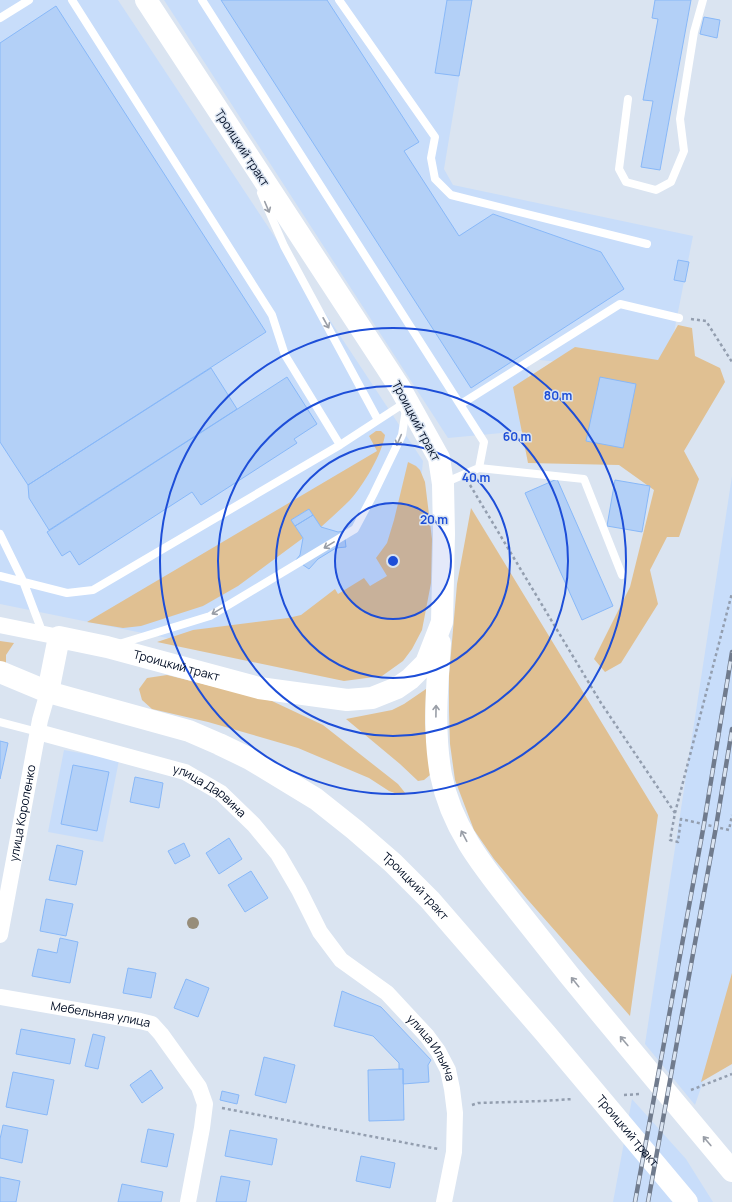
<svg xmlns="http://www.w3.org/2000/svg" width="732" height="1202" font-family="Manrope,sans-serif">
<rect width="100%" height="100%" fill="#dae4f1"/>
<path fill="#c8ddfa" d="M 0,0 L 118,0 L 423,461 L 411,584 L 303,649 L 177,640 L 0,604 Z
M 164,0 L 472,0 L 444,169 L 453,185 L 693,236 L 666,373 L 530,359 L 522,431 L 448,438 Z
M 732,476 L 732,997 L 695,1105 L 645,1044 Z
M 64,750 L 119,760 L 103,842 L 48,832 Z
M 632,1099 L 686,1159 L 713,1202 L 613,1202 Z"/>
<path fill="#e0c092" d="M 678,325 L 692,328 L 695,356 L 720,368 L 725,382 L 684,451 L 699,479 L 679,537 L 667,537 L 650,570 L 658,604 L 621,663 L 605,672 L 594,659 L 630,587 L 654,490 L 619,465 L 528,463 L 513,387 L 575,347 L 658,360 Z
M 376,431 L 381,431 L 385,435 C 382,454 363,486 350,500 C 341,509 331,518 321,527 L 309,509 L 291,520 L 303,538 L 238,586 L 203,606 L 141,626 L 123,628 L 87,622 L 377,451 L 369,436 Z
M 408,462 L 416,466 L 420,470 L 425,482 L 432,539 L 431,583 L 422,630 L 412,649 L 403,661 L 382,676 L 344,681 L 157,642 L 193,630 L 288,618 L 301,615 L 335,589 L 338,594 L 364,578 L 370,586 L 387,576 L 376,558 L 387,543 L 394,520 Z
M 471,508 L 658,815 L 630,1016 L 528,900 L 494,859 L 474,830 L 455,780 L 450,744 L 449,711 L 449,676 L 457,584 Z
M 0,641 L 14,643 L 6,655 L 6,664 L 0,662 Z
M 167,675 L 272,701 L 323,725 L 398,784 L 406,794 L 400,795 L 389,791 L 369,778 L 298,748 L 208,722 L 152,709 L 142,700 L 139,689 L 147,678 Z
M 426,689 L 425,723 L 430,775 L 424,780 L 418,781 L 400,764 L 346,719 L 392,710 L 404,704 Z
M 732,973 L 732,1064 L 701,1082 Z"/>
<path fill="#b3d0f7" stroke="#88b8f8" d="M 221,0 L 327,0 L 419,142 L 404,151 L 459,236 L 493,214 L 601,252 L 624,289 L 471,388 Z
M 447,0 L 472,0 L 459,76 L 435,73 Z
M 655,0 L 691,0 L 660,170 L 641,167 L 653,101 L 643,100 L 658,19 L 652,18 Z
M 56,6 L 266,332 L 28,485 L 0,442 L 0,43 Z
M 704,17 L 720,20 L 717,38 L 700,34 Z
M 678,260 L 689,262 L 685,282 L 674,280 Z
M 211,368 L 237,409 L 49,530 L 29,498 L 28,485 Z
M 287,377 L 317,424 L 294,439 L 297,443 L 201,505 L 192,492 L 79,565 L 70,551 L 62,556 L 47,532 Z
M 600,377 L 636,384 L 623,448 L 586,441 Z
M 557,479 L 613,606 L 582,620 L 525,493 Z
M 615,480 L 650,486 L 642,532 L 607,526 Z
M 309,509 L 313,515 L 295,526 L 291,520 Z
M 313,515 L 321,527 L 338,532 L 344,531 L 346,547 L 336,548 L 318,559 L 309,569 L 296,560 L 300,555 L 303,538 L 295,526 Z
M 0,741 L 8,743 L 0,779 Z
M 73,765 L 109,772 L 97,831 L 61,824 Z
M 135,777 L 163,783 L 159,808 L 130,802 Z
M 229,838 L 242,859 L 219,874 L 206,853 Z
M 184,843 L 190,856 L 175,864 L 168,851 Z
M 57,845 L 83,851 L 76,885 L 49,880 Z
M 251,871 L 268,898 L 245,912 L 228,885 Z
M 46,899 L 73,904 L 66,936 L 40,931 Z
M 60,938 L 78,942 L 70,983 L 32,976 L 38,949 L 57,953 Z
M 128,968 L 156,973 L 151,998 L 123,993 Z
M 186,979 L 209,988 L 198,1017 L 174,1008 Z
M 342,991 L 381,1007 L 431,1060 L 428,1065 L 429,1082 L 403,1084 L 403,1069 L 399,1069 L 399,1063 L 373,1036 L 334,1026 Z
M 21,1029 L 75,1039 L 70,1064 L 16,1054 Z
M 93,1034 L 105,1037 L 98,1069 L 85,1066 Z
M 264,1057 L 295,1065 L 286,1103 L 255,1095 Z
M 399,1069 L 403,1069 L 404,1120 L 369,1121 L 368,1070 Z
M 151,1070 L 163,1088 L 142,1103 L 130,1085 Z
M 13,1072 L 54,1080 L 47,1115 L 6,1107 Z
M 222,1091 L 239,1095 L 237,1104 L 220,1100 Z
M 3,1125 L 28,1130 L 22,1163 L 0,1158 L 0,1139 Z
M 148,1129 L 174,1134 L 167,1167 L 141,1162 Z
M 230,1130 L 277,1139 L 272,1165 L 225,1156 Z
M 361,1156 L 395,1163 L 390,1188 L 356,1181 Z
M 221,1176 L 250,1181 L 246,1202 L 216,1202 Z
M 0,1177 L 20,1181 L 16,1202 L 0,1202 Z
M 122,1184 L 163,1192 L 161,1202 L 118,1202 Z"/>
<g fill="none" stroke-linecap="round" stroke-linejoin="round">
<path stroke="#939eaf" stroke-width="2.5" stroke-dasharray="3 3" stroke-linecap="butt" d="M 691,319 L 706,321 L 732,362
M 470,485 L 601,703 L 675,813 L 670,840 L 678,842 L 681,819 L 729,830 L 732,815
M 675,813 L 732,593
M 691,1090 L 732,1074
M 624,1095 L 641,1094
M 472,1105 L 478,1103 L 543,1101 L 573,1099
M 222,1108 L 438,1149"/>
<path stroke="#fff" stroke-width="8" d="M 72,0 L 272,315 L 285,355 L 340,445
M 202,0 L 484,442 L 479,468 L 444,483
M 339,0 L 435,137 L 431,158 L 435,179 L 451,195 L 647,244
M 0,18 L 29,0
M 628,99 L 619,169 L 626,182 L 656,190 L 671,182 L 684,151 L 680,119 L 694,32 L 703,0
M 261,193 L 284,246 L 378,420
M 461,404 L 620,304 L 679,318
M 479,468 L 584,479 L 622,575
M 0,534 L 23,581 L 43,634
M 0,576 L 67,593 L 93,590 L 340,445 L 406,402
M 119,644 L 210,616 L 355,529 L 373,495 L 402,435 L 406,409
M 0,722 L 38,732"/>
<g stroke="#fff" stroke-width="16">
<path d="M 0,625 L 59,637"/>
<path id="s1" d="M 38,732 L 185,772 L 221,793 L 254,825 L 278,854 L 299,890 L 320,932 L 341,960 L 387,993 L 427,1036 L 438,1051 L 448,1070 L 452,1089 L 455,1113 L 454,1152 L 444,1202"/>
<path id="s2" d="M 0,935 L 40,720 L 48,692"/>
<path id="s3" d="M 0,997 L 140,1021 L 152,1024 L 161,1034 L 199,1087 L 205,1104 L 202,1128 L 188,1202"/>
</g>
<g stroke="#fff" stroke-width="22">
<path d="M 440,643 C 437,688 433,731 441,775 C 451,826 481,864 512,903 C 531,927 550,951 569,975 C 623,1041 678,1106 732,1171"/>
<path id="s4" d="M 48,692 L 59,637 L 107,647 L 259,688 L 347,700 L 372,698 L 397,688 L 410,679 L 426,663 L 442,622 L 444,534 L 443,484 L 439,458 L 400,388 L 146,0"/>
</g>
<path stroke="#fff" stroke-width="22" id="s5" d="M 0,672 L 48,692 L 189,731 L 219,744 L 250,759 L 316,799 L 355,830 L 393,863 L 430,900 L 546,1034 L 687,1202"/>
<g stroke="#707b8d" stroke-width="4.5">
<path id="rail" d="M 635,1202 L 704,824 L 732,652
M 648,1202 L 716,827 L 732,729"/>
</g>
<use href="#rail" stroke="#dae4f1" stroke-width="3" stroke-dasharray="9" stroke-linecap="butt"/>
</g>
<circle fill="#978d7a" cx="193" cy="923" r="6"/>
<defs><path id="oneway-shaft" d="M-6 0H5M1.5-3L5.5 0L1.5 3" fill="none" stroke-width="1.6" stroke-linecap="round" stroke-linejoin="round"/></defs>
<g stroke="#999ea7">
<use href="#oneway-shaft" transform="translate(267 207) rotate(67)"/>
<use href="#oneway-shaft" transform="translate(326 323) rotate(61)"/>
<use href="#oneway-shaft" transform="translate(399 440) rotate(113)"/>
<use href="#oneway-shaft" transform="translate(329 545) rotate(149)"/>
<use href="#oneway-shaft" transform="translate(217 611) rotate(149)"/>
<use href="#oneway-shaft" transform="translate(436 711) rotate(-89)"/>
<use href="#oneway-shaft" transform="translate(464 836) rotate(-118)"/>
<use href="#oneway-shaft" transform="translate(575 982) rotate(-129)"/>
<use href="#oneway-shaft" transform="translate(624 1041) rotate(-130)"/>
<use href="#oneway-shaft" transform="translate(707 1141) rotate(-130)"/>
</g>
<circle cx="393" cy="561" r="58" fill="#1d4ed8" fill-opacity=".12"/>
<g fill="none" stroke="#1d4ed8" stroke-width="2">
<circle cx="393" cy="561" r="58"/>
<circle cx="393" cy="561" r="117"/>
<circle cx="393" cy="561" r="175"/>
<circle cx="393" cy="561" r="233"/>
</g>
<g text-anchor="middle" stroke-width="3" stroke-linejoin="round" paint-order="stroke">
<g font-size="12" fill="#000d24" stroke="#dae4f1">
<text transform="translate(242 148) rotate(57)" y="4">Троицкий тракт</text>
<text transform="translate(416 421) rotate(62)" y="4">Троицкий тракт</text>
<text dy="4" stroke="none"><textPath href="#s4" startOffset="177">Троицкий тракт</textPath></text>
<text dy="4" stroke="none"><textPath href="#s1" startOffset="183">улица Дарвина</textPath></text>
<text dy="4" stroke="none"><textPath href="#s2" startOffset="124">улица Короленко</textPath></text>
<text dy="4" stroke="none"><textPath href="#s5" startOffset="475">Троицкий тракт</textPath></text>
<text dy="4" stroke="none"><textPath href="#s3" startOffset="102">Мебельная улица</textPath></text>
<text dy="4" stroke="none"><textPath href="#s1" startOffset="529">улица Ильича</textPath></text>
<text dy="4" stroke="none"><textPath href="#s5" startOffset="799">Троицкий тракт</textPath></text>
</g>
</g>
<circle cx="393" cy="561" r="6" fill="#1d4ed8" stroke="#dae4f1" stroke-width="2"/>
<g font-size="12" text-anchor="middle" font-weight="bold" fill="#1d4ed8" stroke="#dae4f1" stroke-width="3" stroke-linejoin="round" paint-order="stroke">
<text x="558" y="400">80 m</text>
<text x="517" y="441">60 m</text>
<text x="476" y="482">40 m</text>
<text x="434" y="524">20 m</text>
</g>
</svg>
